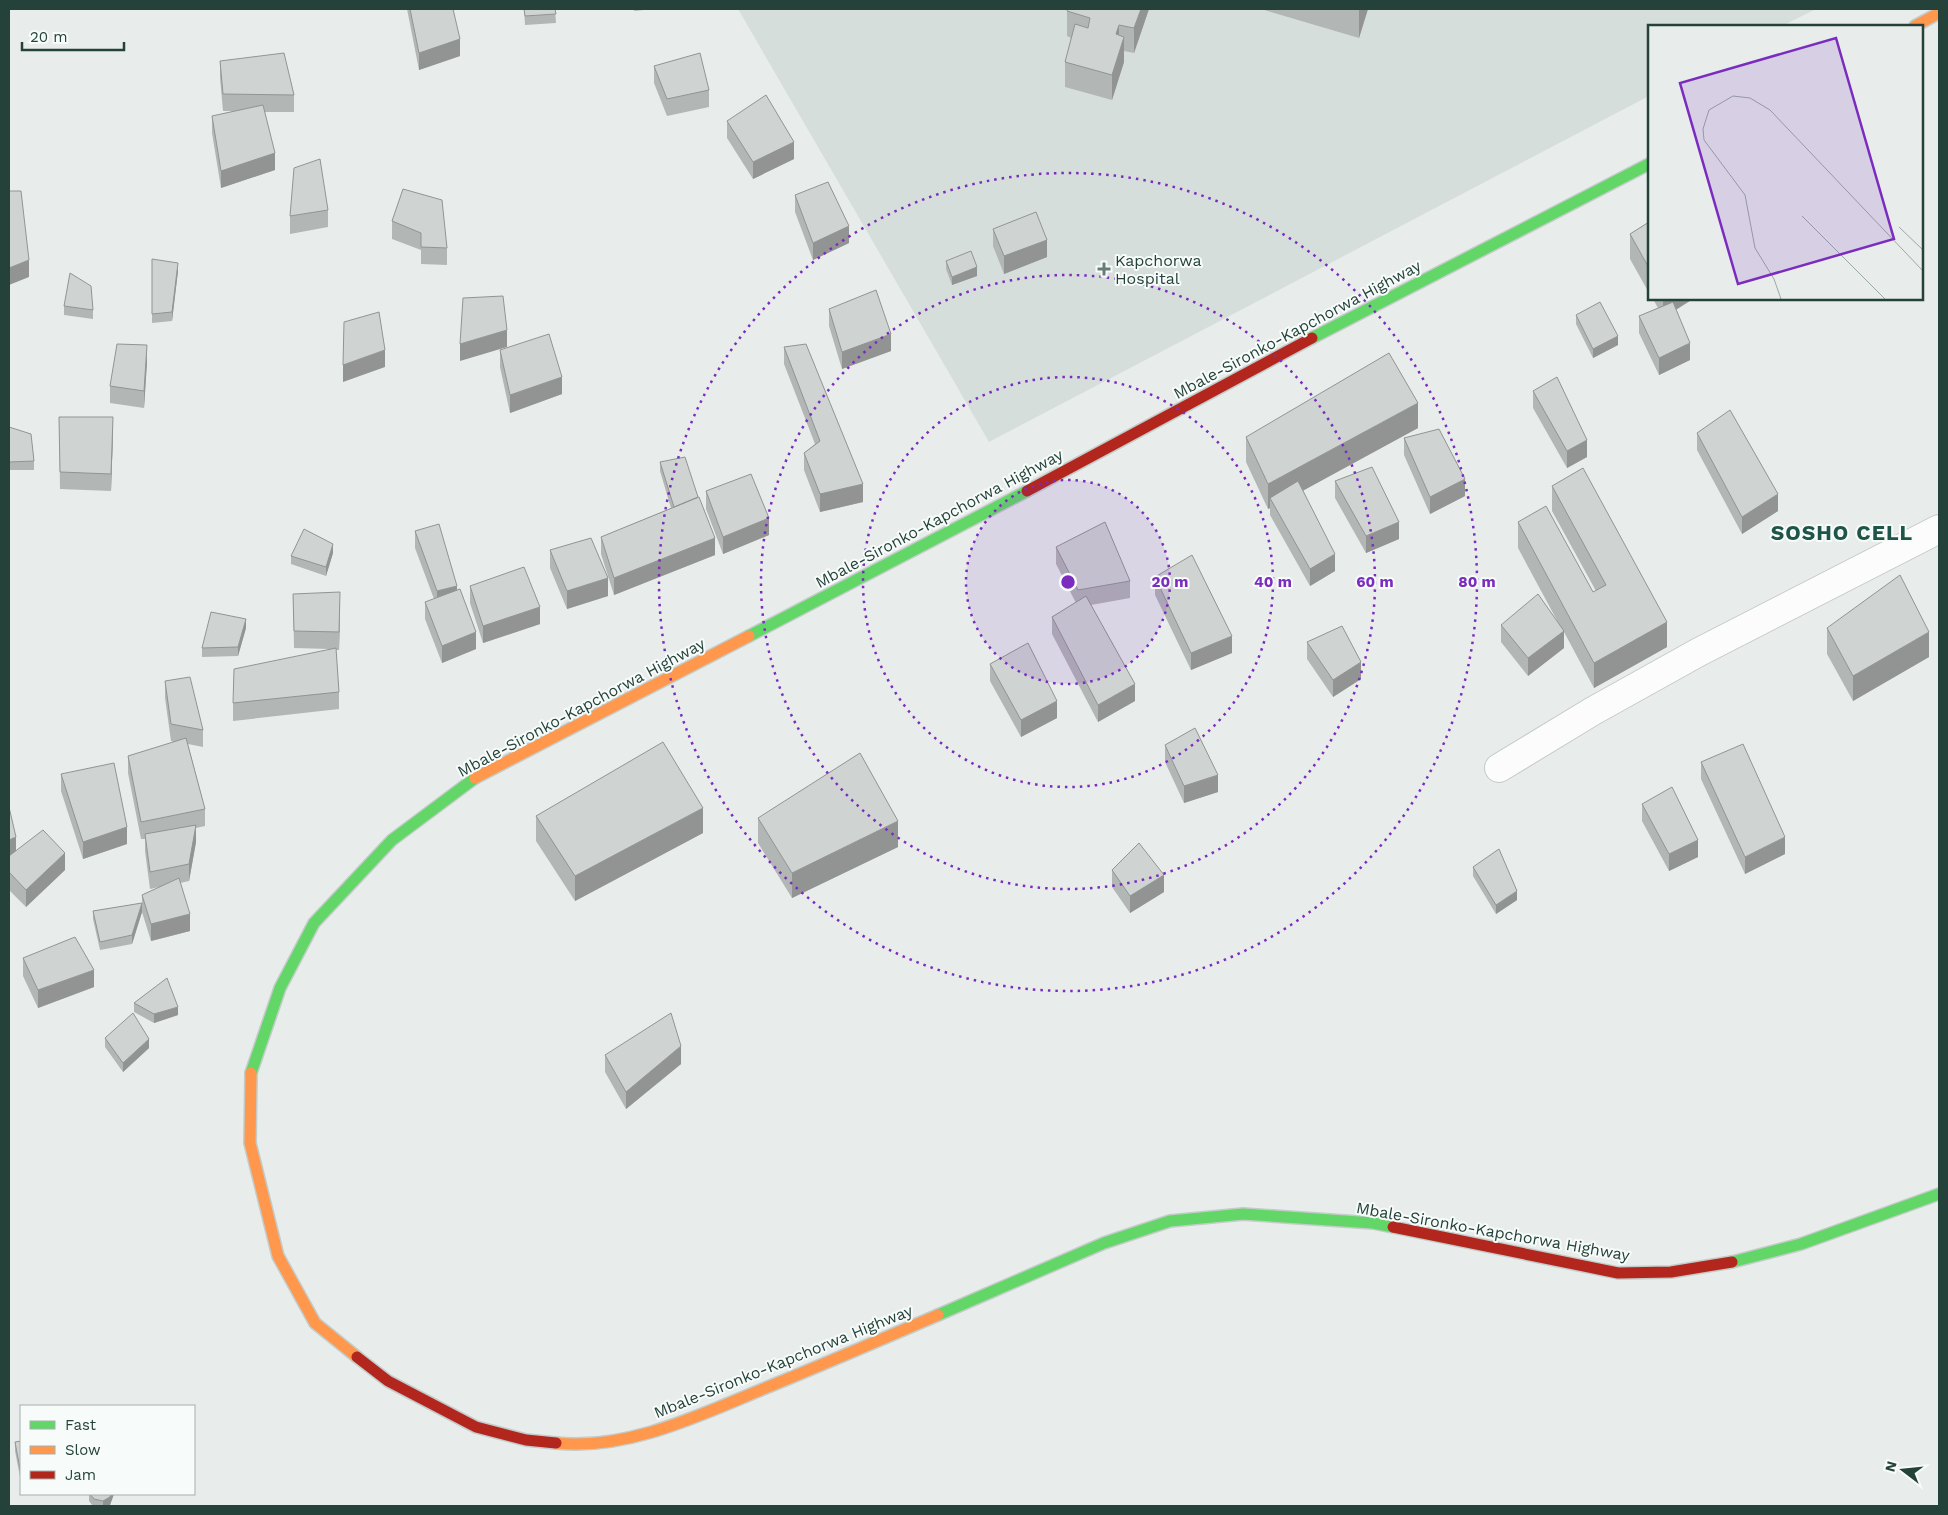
<svg xmlns="http://www.w3.org/2000/svg" width="1948" height="1515" font-family="'Work Sans',sans-serif">
<rect width="100%" height="100%" fill="#e8edeb"/>
<path fill="#d6dedb" d="M 738,9 L 1816,9 L 1782,26 L 1649,26 L 1649,96 L 989,442 Z"/>
<g fill="none" stroke-linecap="round" stroke-linejoin="round">
<g stroke="#c5cac8" stroke-width="30">
<path id="street" d="M 1499,768 L 1593,711 L 1699,652 L 1939,529"/>
</g>
<g stroke="#c3ccc9" stroke-width="14">
<path id="fast" d="M 1312,338 L 1649,164
M 749,636 L 1027,491
M 251,1073 L 280,988 L 314,923 L 392,840 L 475,778
M 1732,1262 L 1801,1244 L 1939,1194
M 938,1315 L 1104,1243 L 1170,1221 L 1243,1214 L 1373,1223 L 1393,1227"/>
</g>
<g stroke="#c3ccc9" stroke-width="14">
<path id="slow" d="M 1915,26 L 1939,13
M 475,778 L 749,636
M 251,1073 L 250,1143 L 278,1256 L 315,1323 L 357,1357
M 556,1443 C 626,1451 700,1415 763,1389 C 822,1365 880,1340 938,1315"/>
</g>
<g stroke="#c3ccc9" stroke-width="14">
<path id="jam" d="M 1027,491 L 1312,338
M 1393,1227 L 1618,1273 L 1671,1272 L 1732,1262
M 357,1357 L 388,1381 L 476,1427 L 526,1440 L 556,1443"/>
</g>
<use href="#street" stroke="#fcfcfc" stroke-width="28"/>
<use href="#fast" stroke="#63d668" stroke-width="11"/>
<use href="#slow" stroke="#ff974d" stroke-width="11"/>
<use href="#jam" stroke="#b3261e" stroke-width="11"/>
</g>
<path fill="#b2b6b5" d="M 407,9 L 453,9 L 460,56 L 419,70 Z
M 524,9 L 555,9 L 556,23 L 525,25 Z
M 632,9 L 645,9 L 644,10 L 635,11 Z
M 1149,9 L 1134,53 L 1124,51 L 1124,62 L 1112,100 L 1065,87 L 1065,62 L 1071,38 L 1067,36 L 1067,11 Z
M 1261,9 L 1368,9 L 1359,38 Z
M 220,61 L 294,95 L 294,112 L 265,112 L 275,170 L 221,188 L 212,133 L 212,116 L 234,111 L 223,111 L 220,78 Z
M 654,66 L 709,90 L 709,107 L 667,116 L 654,83 Z
M 727,121 L 794,159 L 753,179 L 727,138 Z
M 403,189 L 447,248 L 447,265 L 421,264 L 421,250 L 392,239 L 392,221 Z
M 795,195 L 849,243 L 813,260 L 795,212 Z
M 328,210 L 328,227 L 290,234 L 290,216 Z
M 1649,222 L 1649,293 L 1630,259 L 1630,234 Z
M 993,229 L 1047,257 L 1004,274 L 993,246 Z
M 152,259 L 178,271 L 172,321 L 152,323 Z
M 946,261 L 977,276 L 952,285 L 946,269 Z
M 1653,299 L 1693,299 L 1676,309 L 1690,360 L 1659,375 L 1639,333 L 1639,316 L 1658,308 Z
M 64,306 L 93,310 L 93,319 L 64,315 Z
M 829,309 L 891,351 L 842,369 L 829,326 Z
M 1576,315 L 1618,345 L 1593,358 L 1576,324 Z
M 784,347 L 863,502 L 820,512 L 804,470 L 804,453 L 815,444 L 784,364 Z
M 500,350 L 562,394 L 510,413 L 500,367 Z
M 147,362 L 144,408 L 110,403 L 110,386 Z
M 1533,391 L 1587,457 L 1567,468 L 1533,408 Z
M 59,417 L 113,434 L 111,491 L 60,489 Z
M 9,427 L 34,461 L 34,470 L 9,470 Z
M 1418,428 L 1303,490 L 1335,571 L 1310,586 L 1270,515 L 1270,508 L 1268,509 L 1246,462 L 1246,437 Z
M 1697,433 L 1778,511 L 1742,534 L 1697,450 Z
M 1404,438 L 1465,496 L 1430,514 L 1404,455 Z
M 660,462 L 715,555 L 614,595 L 601,554 L 601,537 L 671,508 L 660,471 Z
M 1335,481 L 1399,539 L 1366,553 L 1335,498 Z
M 1552,486 L 1667,647 L 1594,688 L 1564,632 L 1564,648 L 1528,676 L 1501,642 L 1501,625 L 1560,626 L 1518,548 L 1518,522 L 1593,592 L 1596,591 L 1552,511 Z
M 706,491 L 769,535 L 723,554 L 706,509 Z
M 415,531 L 457,590 L 476,649 L 442,663 L 425,619 L 425,602 L 434,599 L 415,548 Z
M 1056,547 L 1130,581 L 1130,598 L 1091,605 L 1135,701 L 1098,722 L 1052,634 L 1052,617 L 1076,603 L 1056,564 Z
M 550,550 L 608,596 L 567,609 L 550,568 Z
M 333,553 L 326,576 L 291,564 L 291,556 Z
M 1155,577 L 1232,653 L 1191,670 L 1155,595 Z
M 470,586 L 540,624 L 483,643 L 470,603 Z
M 293,594 L 340,609 L 339,650 L 336,650 L 339,692 L 339,709 L 233,721 L 233,703 L 330,649 L 294,648 Z
M 246,628 L 238,656 L 202,657 L 202,648 Z
M 1827,628 L 1929,657 L 1853,701 L 1827,654 Z
M 1307,642 L 1361,679 L 1333,697 L 1307,659 Z
M 990,664 L 1057,718 L 1021,737 L 990,681 Z
M 165,681 L 203,730 L 203,747 L 188,744 L 205,809 L 205,826 L 196,828 L 196,842 L 189,881 L 180,883 L 190,931 L 151,941 L 142,912 L 132,944 L 100,950 L 93,919 L 93,911 L 142,903 L 142,895 L 159,887 L 150,889 L 145,851 L 145,839 L 141,839 L 128,773 L 128,756 L 175,742 L 171,741 L 165,698 Z
M 1165,745 L 1218,792 L 1184,803 L 1165,762 Z
M 1701,762 L 1785,854 L 1745,874 L 1701,779 Z
M 61,774 L 127,844 L 83,859 L 61,791 Z
M 1642,804 L 1698,857 L 1669,871 L 1642,821 Z
M 9,807 L 16,851 L 65,870 L 26,907 L 9,890 Z
M 536,816 L 703,833 L 575,901 L 536,841 Z
M 758,818 L 898,847 L 792,898 L 758,843 Z
M 1473,867 L 1517,900 L 1496,914 L 1473,876 Z
M 1112,870 L 1164,892 L 1130,913 L 1112,887 Z
M 23,958 L 94,987 L 38,1008 L 23,976 Z
M 134,1003 L 178,1015 L 154,1023 L 134,1012 Z
M 105,1038 L 149,1048 L 123,1072 L 105,1047 Z
M 605,1055 L 681,1064 L 626,1109 L 605,1072 Z
M 21,1441 L 21,1482 L 15,1451 L 15,1442 Z
M 89,1494 L 114,1494 L 110,1505 L 108,1506 L 93,1506 L 89,1501 Z"/>
<path fill="#919493" d="M 1141,9 L 1149,9 L 1134,53 L 1134,28 Z
M 1359,9 L 1368,9 L 1359,38 Z
M 1119,25 L 1119,50 L 1116,34 Z
M 1124,37 L 1124,62 L 1112,100 L 1112,75 Z
M 460,39 L 460,56 L 419,70 L 419,53 Z
M 794,142 L 794,159 L 753,179 L 753,162 Z
M 275,153 L 275,170 L 221,188 L 221,171 Z
M 849,226 L 849,243 L 813,260 L 813,243 Z
M 1047,240 L 1047,257 L 1004,274 L 1004,256 Z
M 29,260 L 29,277 L 9,285 L 9,268 Z
M 178,263 L 178,271 L 172,321 L 172,312 Z
M 977,267 L 977,276 L 952,285 L 952,277 Z
M 1663,299 L 1693,299 L 1663,318 Z
M 507,330 L 507,347 L 460,361 L 460,344 Z
M 891,334 L 891,351 L 842,369 L 842,352 Z
M 1618,336 L 1618,345 L 1593,358 L 1593,349 Z
M 1690,343 L 1690,360 L 1659,375 L 1659,358 Z
M 147,345 L 147,362 L 144,408 L 144,391 Z
M 385,350 L 385,367 L 343,382 L 343,365 Z
M 562,377 L 562,394 L 510,413 L 510,395 Z
M 1418,403 L 1418,428 L 1275,506 L 1270,498 L 1270,508 L 1268,509 L 1268,484 Z
M 113,417 L 113,434 L 111,491 L 111,474 Z
M 1587,440 L 1587,457 L 1567,468 L 1567,451 Z
M 1465,479 L 1465,496 L 1430,514 L 1430,497 Z
M 863,484 L 863,502 L 820,512 L 820,494 Z
M 1778,494 L 1778,511 L 1742,534 L 1742,517 Z
M 769,518 L 769,535 L 723,554 L 723,537 Z
M 1399,522 L 1399,539 L 1366,553 L 1366,536 Z
M 715,538 L 715,555 L 614,595 L 614,578 Z
M 333,544 L 333,553 L 326,576 L 326,567 Z
M 1335,554 L 1335,571 L 1310,586 L 1310,569 Z
M 608,578 L 608,596 L 567,609 L 567,591 Z
M 457,586 L 457,603 L 437,609 L 437,591 Z
M 340,592 L 340,609 L 339,650 L 339,632 Z
M 540,607 L 540,624 L 483,643 L 483,626 Z
M 246,619 L 246,628 L 238,656 L 238,647 Z
M 1667,622 L 1667,647 L 1594,688 L 1594,663 Z
M 1564,631 L 1564,648 L 1528,676 L 1528,658 Z
M 476,632 L 476,649 L 442,663 L 442,646 Z
M 1929,632 L 1929,657 L 1853,701 L 1853,676 Z
M 1232,636 L 1232,653 L 1191,670 L 1191,653 Z
M 1361,662 L 1361,679 L 1333,697 L 1333,680 Z
M 1135,684 L 1135,701 L 1098,722 L 1098,705 Z
M 1057,701 L 1057,718 L 1021,737 L 1021,720 Z
M 1218,775 L 1218,792 L 1184,803 L 1184,786 Z
M 703,808 L 703,833 L 575,901 L 575,876 Z
M 898,821 L 898,847 L 792,898 L 792,873 Z
M 196,825 L 196,842 L 189,881 L 189,864 Z
M 127,827 L 127,844 L 83,859 L 83,842 Z
M 16,837 L 16,855 L 9,857 L 9,840 Z
M 1785,837 L 1785,854 L 1745,874 L 1745,857 Z
M 1698,840 L 1698,857 L 1669,871 L 1669,854 Z
M 65,853 L 65,870 L 26,907 L 26,890 Z
M 1164,875 L 1164,892 L 1130,913 L 1130,896 Z
M 1517,891 L 1517,900 L 1496,914 L 1496,905 Z
M 142,903 L 142,912 L 132,944 L 132,935 Z
M 190,914 L 190,931 L 151,941 L 151,924 Z
M 94,970 L 94,987 L 38,1008 L 38,990 Z
M 178,1007 L 178,1015 L 154,1023 L 154,1014 Z
M 149,1039 L 149,1048 L 123,1072 L 123,1063 Z
M 681,1046 L 681,1064 L 626,1109 L 626,1092 Z
M 111,1494 L 114,1494 L 110,1505 L 108,1506 L 103,1506 L 103,1501 Z"/>
<path fill="#cfd4d2" stroke="#919493" d="M 410,9 L 453,9 L 460,39 L 419,53 Z
M 524,9 L 555,9 L 556,14 L 525,16 Z
M 1068,9 L 1141,9 L 1134,28 L 1119,25 L 1116,34 L 1124,37 L 1112,75 L 1065,62 L 1075,24 L 1088,28 L 1090,18 L 1067,11 Z
M 284,53 L 294,95 L 223,94 L 220,61 Z
M 700,53 L 709,90 L 667,99 L 654,66 Z
M 766,95 L 794,142 L 753,162 L 727,121 Z
M 263,105 L 275,153 L 221,171 L 212,116 Z
M 320,159 L 328,210 L 290,216 L 294,168 Z
M 828,182 L 849,226 L 813,243 L 795,195 Z
M 403,189 L 442,200 L 447,248 L 421,247 L 421,233 L 392,221 Z
M 9,191 L 21,191 L 29,260 L 9,268 Z
M 1036,212 L 1047,240 L 1004,256 L 993,229 Z
M 1649,222 L 1649,268 L 1630,234 Z
M 971,251 L 977,267 L 952,277 L 946,261 Z
M 152,259 L 178,263 L 172,312 L 152,314 Z
M 70,273 L 91,286 L 93,310 L 64,306 Z
M 876,290 L 891,334 L 842,352 L 829,309 Z
M 503,296 L 507,330 L 460,344 L 463,298 Z
M 1600,302 L 1618,336 L 1593,349 L 1576,315 Z
M 1673,302 L 1690,343 L 1659,358 L 1639,316 Z
M 379,312 L 385,350 L 343,365 L 344,322 Z
M 549,334 L 562,377 L 510,395 L 500,350 Z
M 117,344 L 147,345 L 144,391 L 110,386 Z
M 806,344 L 863,484 L 820,494 L 804,453 L 820,441 L 784,347 Z
M 1389,353 L 1418,403 L 1268,484 L 1246,437 Z
M 1557,377 L 1587,440 L 1567,451 L 1533,391 Z
M 1730,410 L 1778,494 L 1742,517 L 1697,433 Z
M 59,417 L 113,417 L 111,474 L 60,472 Z
M 9,427 L 31,434 L 34,461 L 9,462 Z
M 1439,429 L 1465,479 L 1430,497 L 1404,438 Z
M 685,457 L 698,497 L 674,507 L 660,462 Z
M 1372,467 L 1399,522 L 1366,536 L 1335,481 Z
M 1583,468 L 1667,622 L 1594,663 L 1518,522 L 1546,506 L 1593,592 L 1606,585 L 1552,486 Z
M 751,474 L 769,518 L 723,537 L 706,491 Z
M 1298,481 L 1335,554 L 1310,569 L 1270,498 Z
M 699,497 L 715,538 L 614,578 L 601,537 Z
M 1105,522 L 1130,581 L 1078,590 L 1056,547 Z
M 439,524 L 457,586 L 437,591 L 415,531 Z
M 304,529 L 333,544 L 326,567 L 291,556 Z
M 591,538 L 608,578 L 567,591 L 550,550 Z
M 1192,555 L 1232,636 L 1191,653 L 1155,577 Z
M 524,567 L 540,607 L 483,626 L 470,586 Z
M 1900,575 L 1929,632 L 1853,676 L 1827,628 Z
M 460,589 L 476,632 L 442,646 L 425,602 Z
M 340,592 L 339,632 L 294,631 L 293,594 Z
M 1538,594 L 1564,631 L 1528,658 L 1501,625 Z
M 1086,596 L 1135,684 L 1098,705 L 1052,617 Z
M 211,612 L 246,619 L 238,647 L 202,648 Z
M 1342,626 L 1361,662 L 1333,680 L 1307,642 Z
M 1028,643 L 1057,701 L 1021,720 L 990,664 Z
M 336,648 L 339,692 L 233,703 L 234,669 Z
M 190,677 L 203,730 L 171,724 L 165,681 Z
M 1195,728 L 1218,775 L 1184,786 L 1165,745 Z
M 186,738 L 205,809 L 141,822 L 128,756 Z
M 663,742 L 703,808 L 575,876 L 536,816 Z
M 1743,744 L 1785,837 L 1745,857 L 1701,762 Z
M 860,753 L 898,821 L 792,873 L 758,818 Z
M 114,763 L 127,827 L 83,842 L 61,774 Z
M 1672,787 L 1698,840 L 1669,854 L 1642,804 Z
M 9,807 L 16,837 L 9,840 Z
M 196,825 L 189,864 L 150,872 L 145,834 Z
M 43,830 L 65,853 L 26,890 L 9,872 L 9,856 Z
M 1139,843 L 1164,875 L 1130,896 L 1112,870 Z
M 1499,849 L 1517,891 L 1496,905 L 1473,867 Z
M 179,878 L 190,914 L 151,924 L 142,895 Z
M 142,903 L 132,935 L 100,942 L 93,911 Z
M 75,937 L 94,970 L 38,990 L 23,958 Z
M 167,978 L 178,1007 L 154,1014 L 134,1003 Z
M 133,1013 L 149,1039 L 123,1063 L 105,1038 Z
M 671,1013 L 681,1046 L 626,1092 L 605,1055 Z
M 21,1441 L 21,1474 L 15,1442 Z
M 90,1494 L 111,1494 L 110,1497 L 103,1501 L 94,1499 Z"/>
<circle cx="1068" cy="582" r="102" fill="#7b2cbf" fill-opacity=".12"/>
<g fill="none" stroke="#7b2cbf" stroke-width="2.5" stroke-dasharray="2.5 5">
<circle cx="1068" cy="582" r="102"/>
<circle cx="1068" cy="582" r="205"/>
<circle cx="1068" cy="582" r="307"/>
<circle cx="1068" cy="582" r="409"/>
</g>
<path fill="#697e78" stroke="#f7fbf9" stroke-width="2" d="M1101.5 261.5h5v5h5v5h-5v5h-5v-5h-5v-5h5z"/>
<g text-anchor="middle" stroke-width="4" stroke-linejoin="round" paint-order="stroke">
<g font-size="16" fill="#24423a" stroke="#f7fbf9" text-anchor="start">
<text x="1115" y="266">Kapchorwa<tspan x="1115" dy="18">Hospital</tspan></text>
</g>
<g font-size="16" fill="#24423a" stroke="#f7fbf9">
<text transform="translate(1297 329) rotate(-28)" y="6">Mbale-Sironko-Kapchorwa Highway</text>
<text transform="translate(939 518) rotate(-28)" y="6">Mbale-Sironko-Kapchorwa Highway</text>
<text transform="translate(581 707) rotate(-28)" y="6">Mbale-Sironko-Kapchorwa Highway</text>
<text transform="translate(1493 1231) rotate(10)" y="6">Mbale-Sironko-Kapchorwa Highway</text>
<text transform="translate(783 1361) rotate(-22)" y="6">Mbale-Sironko-Kapchorwa Highway</text>
</g>
<g font-size="21" font-weight="bold" letter-spacing="1" fill="#1f5548" stroke="#f7fbf9">
<text x="1842" y="540">SOSHO CELL</text>
</g>
</g>
<g transform="translate(1648 25)">
<rect width="275" height="275" fill="#e8edeb"/>
<path fill="none" stroke="#9aa9a4" stroke-width="1" d="M 154,191 L 237,274M 251,202 L 275,225M 133,274 L 126,254 L 107,223 L 97,170 L 56,115 L 55,104 L 61,85 L 85,71 L 102,73 L 122,85 L 275,246"/>
<path fill="#7b2cbf" fill-opacity="0.15" stroke="#7b2cbf" stroke-width="2.5" d="M 188,13 L 246,214 L 90,259 L 32,58 Z"/>
<rect width="275" height="275" fill="none" stroke="#24423a" stroke-width="2.5"/>
</g>
<circle cx="1068" cy="582" r="8" fill="#7b2cbf" stroke="#f7fbf9" stroke-width="2.5"/>
<g font-size="15" text-anchor="middle" font-weight="bold" fill="#7b2cbf" stroke="#f7fbf9" stroke-width="4" stroke-linejoin="round" paint-order="stroke">
<text x="1170" y="587">20 m</text>
<text x="1273" y="587">40 m</text>
<text x="1375" y="587">60 m</text>
<text x="1477" y="587">80 m</text>
</g>
<rect width="1948" height="1515" fill="none" stroke="#24423a" stroke-width="20"/>
<rect x="20" y="1405" width="175" height="90" fill="#f7fbf9" stroke="#a3b1ad"/>
<rect x="30" y="1421" width="25" height="8" fill="#63d668" stroke="#a3b1ad"/>
<text x="65" y="1430" font-size="15" fill="#24423a">Fast</text>
<rect x="30" y="1446" width="25" height="8" fill="#ff974d" stroke="#a3b1ad"/>
<text x="65" y="1455" font-size="15" fill="#24423a">Slow</text>
<rect x="30" y="1471" width="25" height="8" fill="#b3261e" stroke="#a3b1ad"/>
<text x="65" y="1480" font-size="15" fill="#24423a">Jam</text>
<g transform="translate(1903 1470) rotate(286)" stroke="#f7fbf9" stroke-width="4" paint-order="stroke">
<path d="M0-4L9 19L0 12L-9 19Z" fill="#24423a"/>
<text y="-8" font-size="14" font-weight="bold" text-anchor="middle" fill="#24423a">N</text>
</g>
<path d="M22 42v8h102v-8" fill="none" stroke="#24423a" stroke-width="2.5"/>
<text x="30" y="42" font-size="15" fill="#24423a" stroke="#f7fbf9" stroke-width="4" paint-order="stroke">20 m</text>
</svg>
